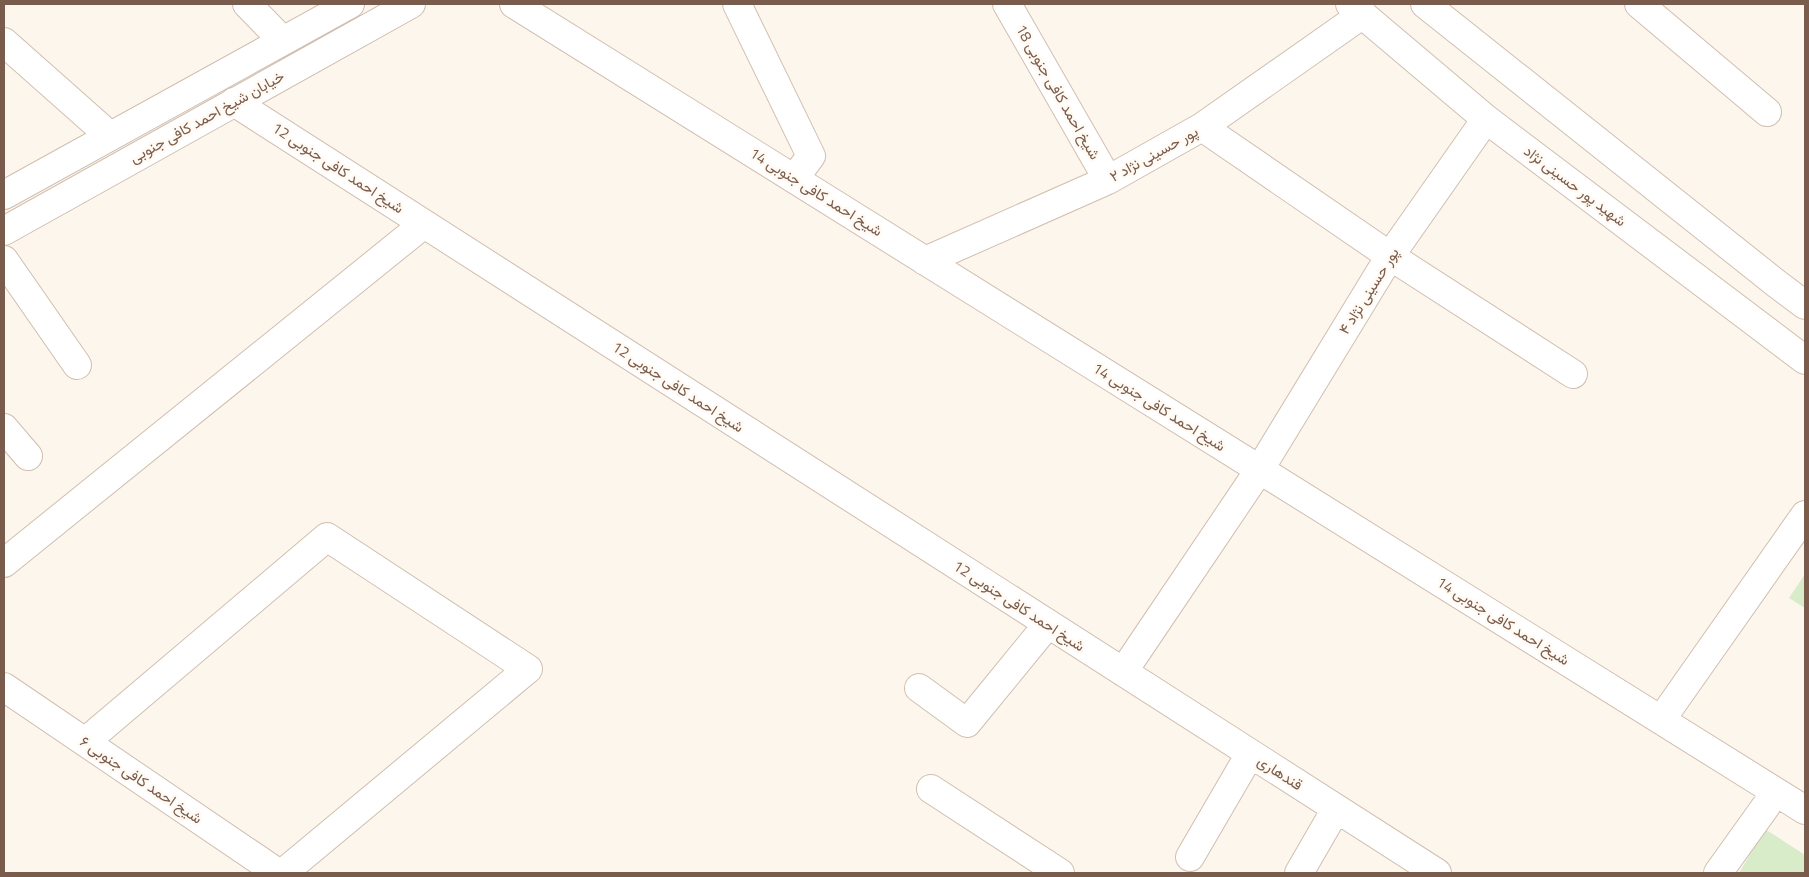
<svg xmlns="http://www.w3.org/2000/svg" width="1809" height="877" font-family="'Titillium Web',Vazirmatn,sans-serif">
<rect width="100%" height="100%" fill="#fdf6ec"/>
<path fill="#d8ecc9" d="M 1805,574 L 1805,608 L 1789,598 Z
M 1765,829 L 1805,855 L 1805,873 L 1739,873 Z"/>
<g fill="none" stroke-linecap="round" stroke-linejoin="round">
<g stroke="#d1beb0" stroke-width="30">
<path id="minor" d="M 247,4 L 283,41
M 514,4 L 1805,810
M 737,4 L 811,156 L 794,179
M 1007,4 L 1108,180
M 1350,4 L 1486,119 L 1805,360
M 1425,4 L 1777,284 L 1805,305
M 1639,4 L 1767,112
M 4,42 L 110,136
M 234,102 L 1437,873
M 1202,127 L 1390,256 L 1573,374
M 4,195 L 350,4
M 4,231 L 411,4
M 4,260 L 77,365
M 925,261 L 1108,180 L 1202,127 L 1363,14
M 4,428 L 28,456
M 4,563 L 424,224
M 1123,672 L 1260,469 L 1390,256 L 1486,119
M 4,687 L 278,873
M 919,688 L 967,723 L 1048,624
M 1661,720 L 1805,515
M 85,742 L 327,537 L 528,669 L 283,873
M 931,789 L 1060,873
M 1190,857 L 1250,754
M 1299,873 L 1336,809
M 1718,873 L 1776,792"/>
</g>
<use href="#minor" stroke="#fff" stroke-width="28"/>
</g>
<g text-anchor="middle" stroke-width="5" stroke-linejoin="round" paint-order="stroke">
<g font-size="15" fill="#7a5c4d" stroke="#fffaf3">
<text transform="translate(1058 92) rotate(60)" y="5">شیخ احمد کافی جنوبی 18</text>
<text transform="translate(207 117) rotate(-29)" y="5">خیابان شیخ احمد کافی جنوبی</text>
<text transform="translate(1154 154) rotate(-29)" y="5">پور حسینی نژاد ۲</text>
<text transform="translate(338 168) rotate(33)" y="5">شیخ احمد کافی جنوبی 12</text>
<text transform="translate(1575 186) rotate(37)" y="5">شهید پور حسینی نژاد</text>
<text transform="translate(816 192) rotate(32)" y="5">شیخ احمد کافی جنوبی 14</text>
<text transform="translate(1369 291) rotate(-58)" y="5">پور حسینی نژاد ۴</text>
<text transform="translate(678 387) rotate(33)" y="5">شیخ احمد کافی جنوبی 12</text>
<text transform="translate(1159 407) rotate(32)" y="5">شیخ احمد کافی جنوبی 14</text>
<text transform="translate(1019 606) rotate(33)" y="5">شیخ احمد کافی جنوبی 12</text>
<text transform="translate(1503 621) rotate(32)" y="5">شیخ احمد کافی جنوبی 14</text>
<text transform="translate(1280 773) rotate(33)" y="5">قندهاری</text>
<text transform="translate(141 780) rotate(34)" y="5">شیخ احمد کافی جنوبی ۶</text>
</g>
</g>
<rect width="1809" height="877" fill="none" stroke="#7a5c4d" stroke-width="10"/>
</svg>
